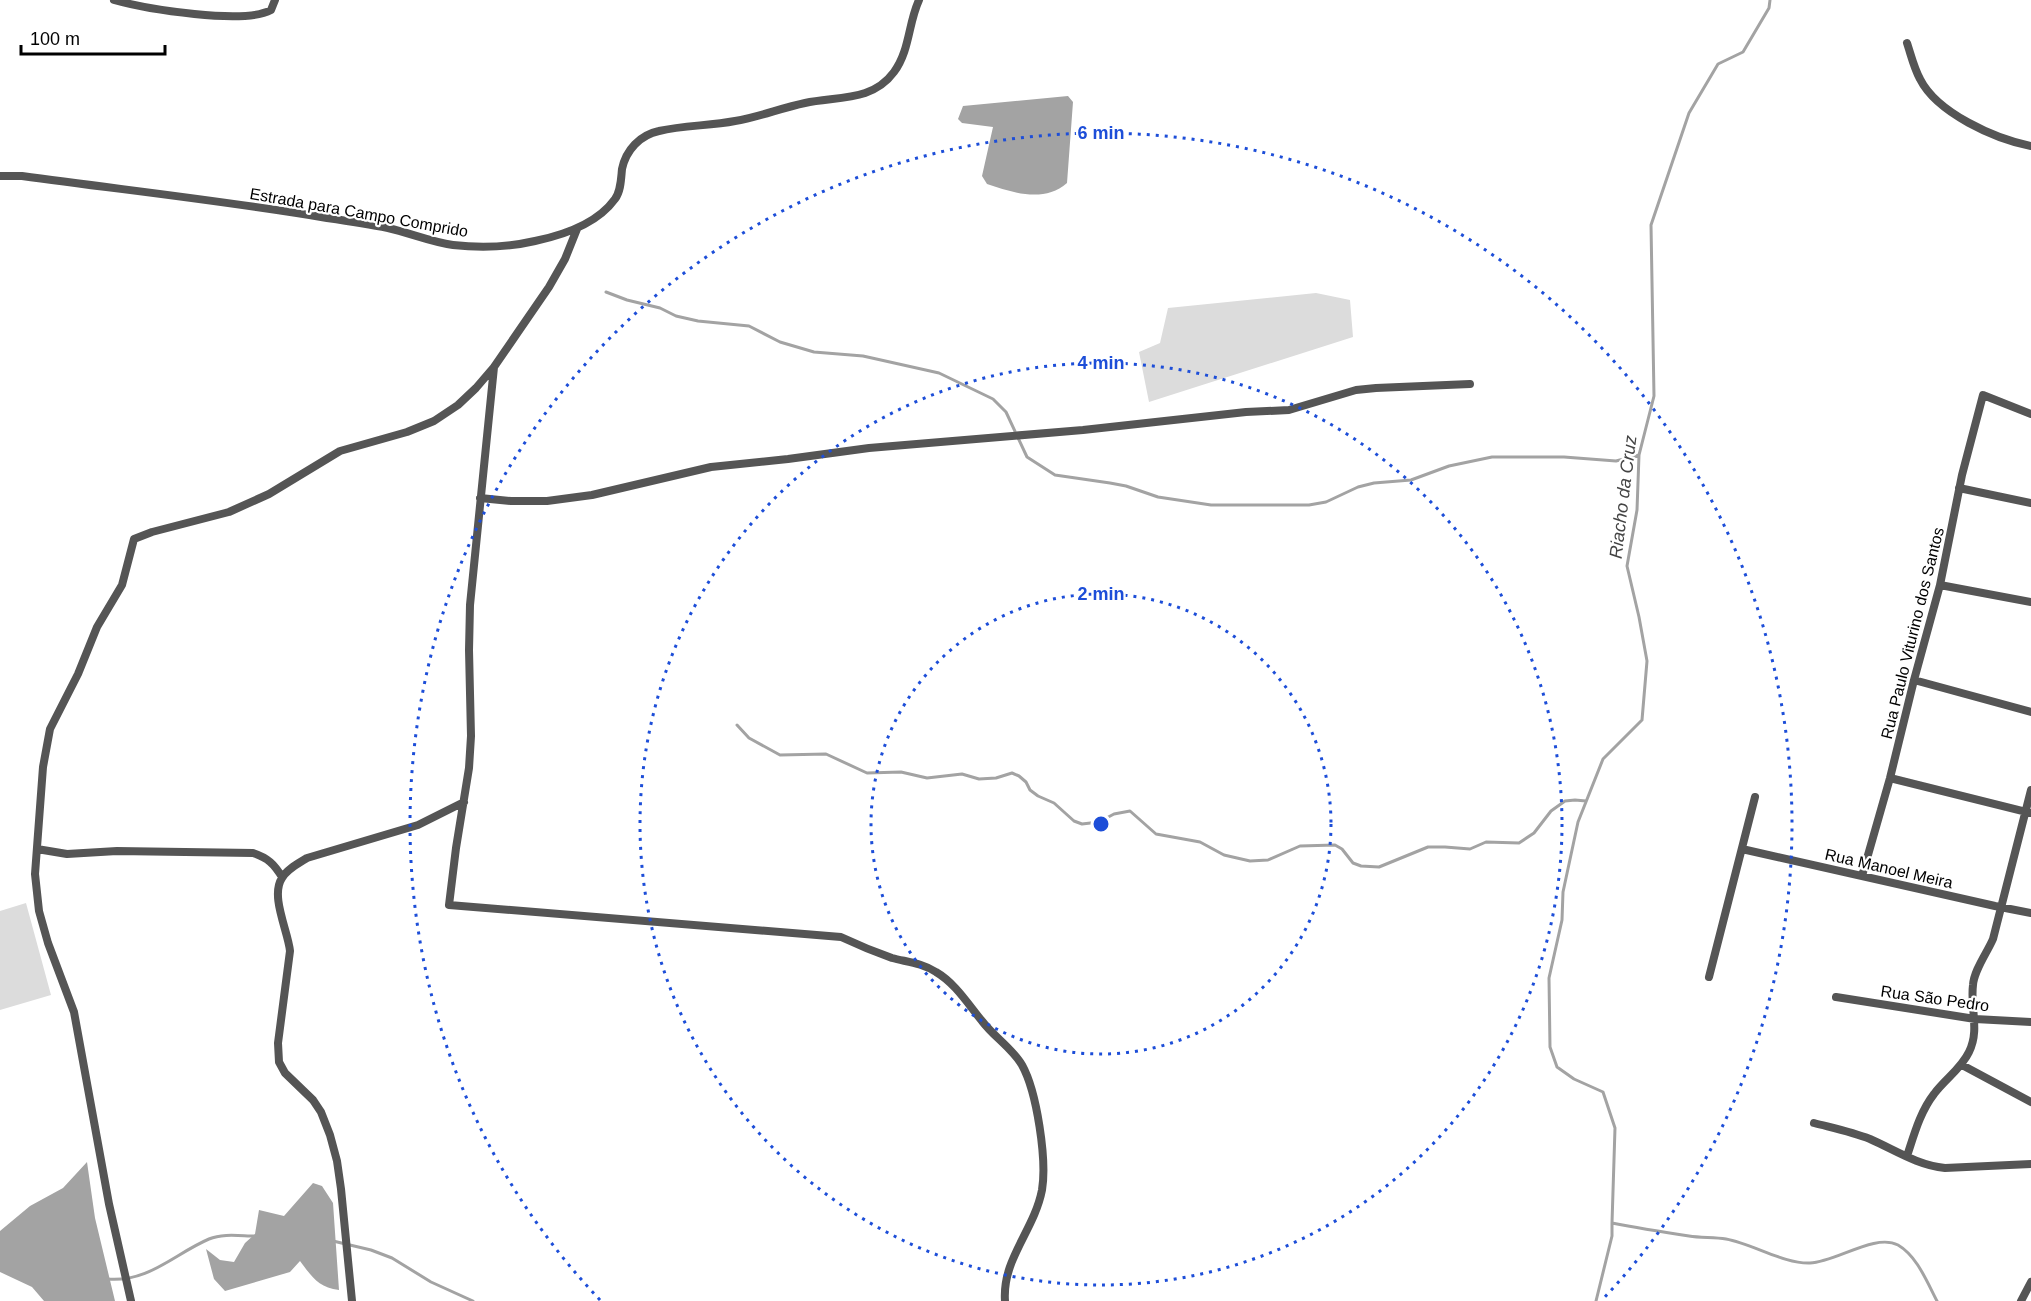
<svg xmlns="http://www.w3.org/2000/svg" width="2031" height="1301" font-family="Arial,sans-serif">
<rect width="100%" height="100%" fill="#fff"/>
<path fill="#dcdcdc" d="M 1316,293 L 1350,300 L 1353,337 L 1149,402 L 1139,352 L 1160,343 L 1168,308 Z
M 26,903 L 51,995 L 0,1010 L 0,911 Z"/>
<path fill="#a3a3a3" d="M 1068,96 L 1073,102 L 1067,183 C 1044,203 1014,193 987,184 L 982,176 L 993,127 L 962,123 L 958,119 L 963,106 Z
M 87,1162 L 95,1218 L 115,1301 L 44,1301 L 32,1287 L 0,1272 L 0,1231 L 30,1206 L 63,1188 Z
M 313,1183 L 322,1186 L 333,1203 L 339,1290 C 318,1287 312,1277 300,1261 L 290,1272 L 225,1291 L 214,1279 L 206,1249 L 220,1260 L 234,1262 L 245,1243 L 255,1234 L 259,1210 L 284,1216 Z"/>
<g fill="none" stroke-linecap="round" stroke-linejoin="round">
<path stroke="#a3a3a3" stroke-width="3" d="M 606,292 L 627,300 L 660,308 L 676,316 L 698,321 L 749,326 L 780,342 L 814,352 L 863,356 L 939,373 L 993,399 L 1006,412 L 1027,457 L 1055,475 L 1110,483 L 1126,486 L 1158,497 L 1211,505 L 1309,505 L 1326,502 L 1358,487 L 1374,483 L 1411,480 L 1449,466 L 1492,457 L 1564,457 L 1616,461 L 1639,455
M 737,725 L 749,738 L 780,755 L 826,754 L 867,773 L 901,772 L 927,778 L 962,774 L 979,779 L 996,778 L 1012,773 L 1019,776 L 1026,782 L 1030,790 L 1038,796 L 1054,803 L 1074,821 L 1082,824 L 1099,822 L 1114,814 L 1130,811 L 1156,834 L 1200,842 L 1224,855 L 1250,861 L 1268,860 L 1300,846 L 1335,845 L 1342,849 L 1353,863 L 1361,866 L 1379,867 L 1428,847 L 1445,847 L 1470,849 L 1486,842 L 1519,843 L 1534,833 L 1551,811 L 1565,801 L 1575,800 L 1586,801
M 1612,1223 C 1638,1228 1663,1232 1689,1236 C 1701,1238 1714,1237 1726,1239 C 1753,1244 1784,1264 1810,1263 C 1836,1262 1875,1233 1898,1245 C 1917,1256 1927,1282 1937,1301
M 333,1241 L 371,1250 L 392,1258 L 431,1282 L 473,1301
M 107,1279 C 148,1283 174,1254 209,1239 C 223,1233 241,1236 255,1236
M 1596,1301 L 1612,1236 L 1612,1223 L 1615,1128 L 1603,1092 L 1574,1079 L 1557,1067 L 1550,1047 L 1549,978 L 1562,920 L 1563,892 L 1578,822 L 1603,759 L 1642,720 L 1647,661 L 1639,617 L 1627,566 L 1637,510 L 1639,455 L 1654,396 L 1651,225 L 1689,113 L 1718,64 L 1743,52 L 1769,8 L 1770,0"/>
<path stroke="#555" stroke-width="8" d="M 114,0 C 146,9 244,25 271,10 L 275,0
M 1907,43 C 1911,55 1914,68 1920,79 C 1937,113 1995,139 2031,146
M 0,176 L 22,176 C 124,190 226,201 327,218 C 348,221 368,224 388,228 C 410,233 431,242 453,245 C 479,248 509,247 535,241 C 564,235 597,224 615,199 C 621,191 621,179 622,169 C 626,150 640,135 659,131 C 684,125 710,126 735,121 C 759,117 781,108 805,103 C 837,96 872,102 894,72 C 910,50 908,24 919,0
M 577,229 L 565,259 L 549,287 L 494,367 L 470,605 L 469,650 L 471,736 L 469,768 L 456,848 L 449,905 L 841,937 C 858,945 875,952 892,958 C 907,962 922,963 936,972 C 955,983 968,1004 982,1021 C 994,1037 1012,1048 1022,1065 C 1037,1092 1047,1160 1042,1190 C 1034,1231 1002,1259 1005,1301
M 1959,488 L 2031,503
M 480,498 L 511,501 L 547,501 L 592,495 L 711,467 L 788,459 L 869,448 L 1083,430 L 1246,412 L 1289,410 L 1356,390 L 1376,388 L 1470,384
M 1940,585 L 2031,602
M 1914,680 L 2031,712
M 1890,778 L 2031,813
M 37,849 L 67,854 L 117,851 L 253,853 C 268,858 274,864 282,877
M 1742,849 L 1995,906 L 2031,913
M 1862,876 L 1890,778 L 1914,680 L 1940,585 L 1962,475 L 1983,395 L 2031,414
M 1709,977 L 1755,797
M 1836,997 L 1975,1019 L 2031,1022
M 1962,1065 L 2031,1102
M 1814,1123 C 1833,1128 1852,1132 1870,1139 C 1895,1150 1917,1165 1945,1168 L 2031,1164
M 1907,1156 C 1914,1135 1920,1112 1934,1094 C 1945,1079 1961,1069 1969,1052 C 1980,1030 1970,1008 1973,985 C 1974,970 1987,953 1993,939 L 2031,790
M 131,1301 L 109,1204 L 74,1012 L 48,943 L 39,911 L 35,874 L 43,767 L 50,729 L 78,674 L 97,627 L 122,585 L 134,539 L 152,532 L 229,512 L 269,494 L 340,451 L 407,432 L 434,421 L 458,405 L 476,388 L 494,367
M 352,1301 L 341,1189 L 337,1161 L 330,1135 L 321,1112 L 313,1100 L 285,1073 L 279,1062 L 278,1043 L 290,951 C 288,931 270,896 282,878 C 287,869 299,863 307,858 L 418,825 L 464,802
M 2021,1301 L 2031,1282"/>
</g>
<g fill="none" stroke="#1d4ed8" stroke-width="3" stroke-dasharray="3 6">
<circle cx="1101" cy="824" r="230"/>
<circle cx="1101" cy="824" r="461"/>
<path d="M600 1300A691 691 0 1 1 1602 1300"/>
</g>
<g text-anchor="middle" stroke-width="4.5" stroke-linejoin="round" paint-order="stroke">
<g font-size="16" fill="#000" stroke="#fff">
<text transform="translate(359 212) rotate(10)" y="6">Estrada para Campo Comprido</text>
<text transform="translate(1912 633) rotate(-76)" y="6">Rua Paulo Viturino dos Santos</text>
<text transform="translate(1889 868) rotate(13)" y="6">Rua Manoel Meira</text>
<text transform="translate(1935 998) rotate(8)" y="6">Rua São Pedro</text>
</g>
<g font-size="18" font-style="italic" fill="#444" stroke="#fff">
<text transform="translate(1623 497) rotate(-83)" y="6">Riacho da Cruz</text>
</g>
</g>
<circle cx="1101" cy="824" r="9" fill="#1d4ed8" stroke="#fff" stroke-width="3"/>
<g font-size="18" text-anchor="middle" font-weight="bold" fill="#1d4ed8" stroke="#fff" stroke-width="4.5" stroke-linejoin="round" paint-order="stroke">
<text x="1101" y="139">6 min</text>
<text x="1101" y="369">4 min</text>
<text x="1101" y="600">2 min</text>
</g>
<path d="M21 45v9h144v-9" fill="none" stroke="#000000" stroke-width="3"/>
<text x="30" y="45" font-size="18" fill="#000000" stroke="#ffffff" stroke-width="4.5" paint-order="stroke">100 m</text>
</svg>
